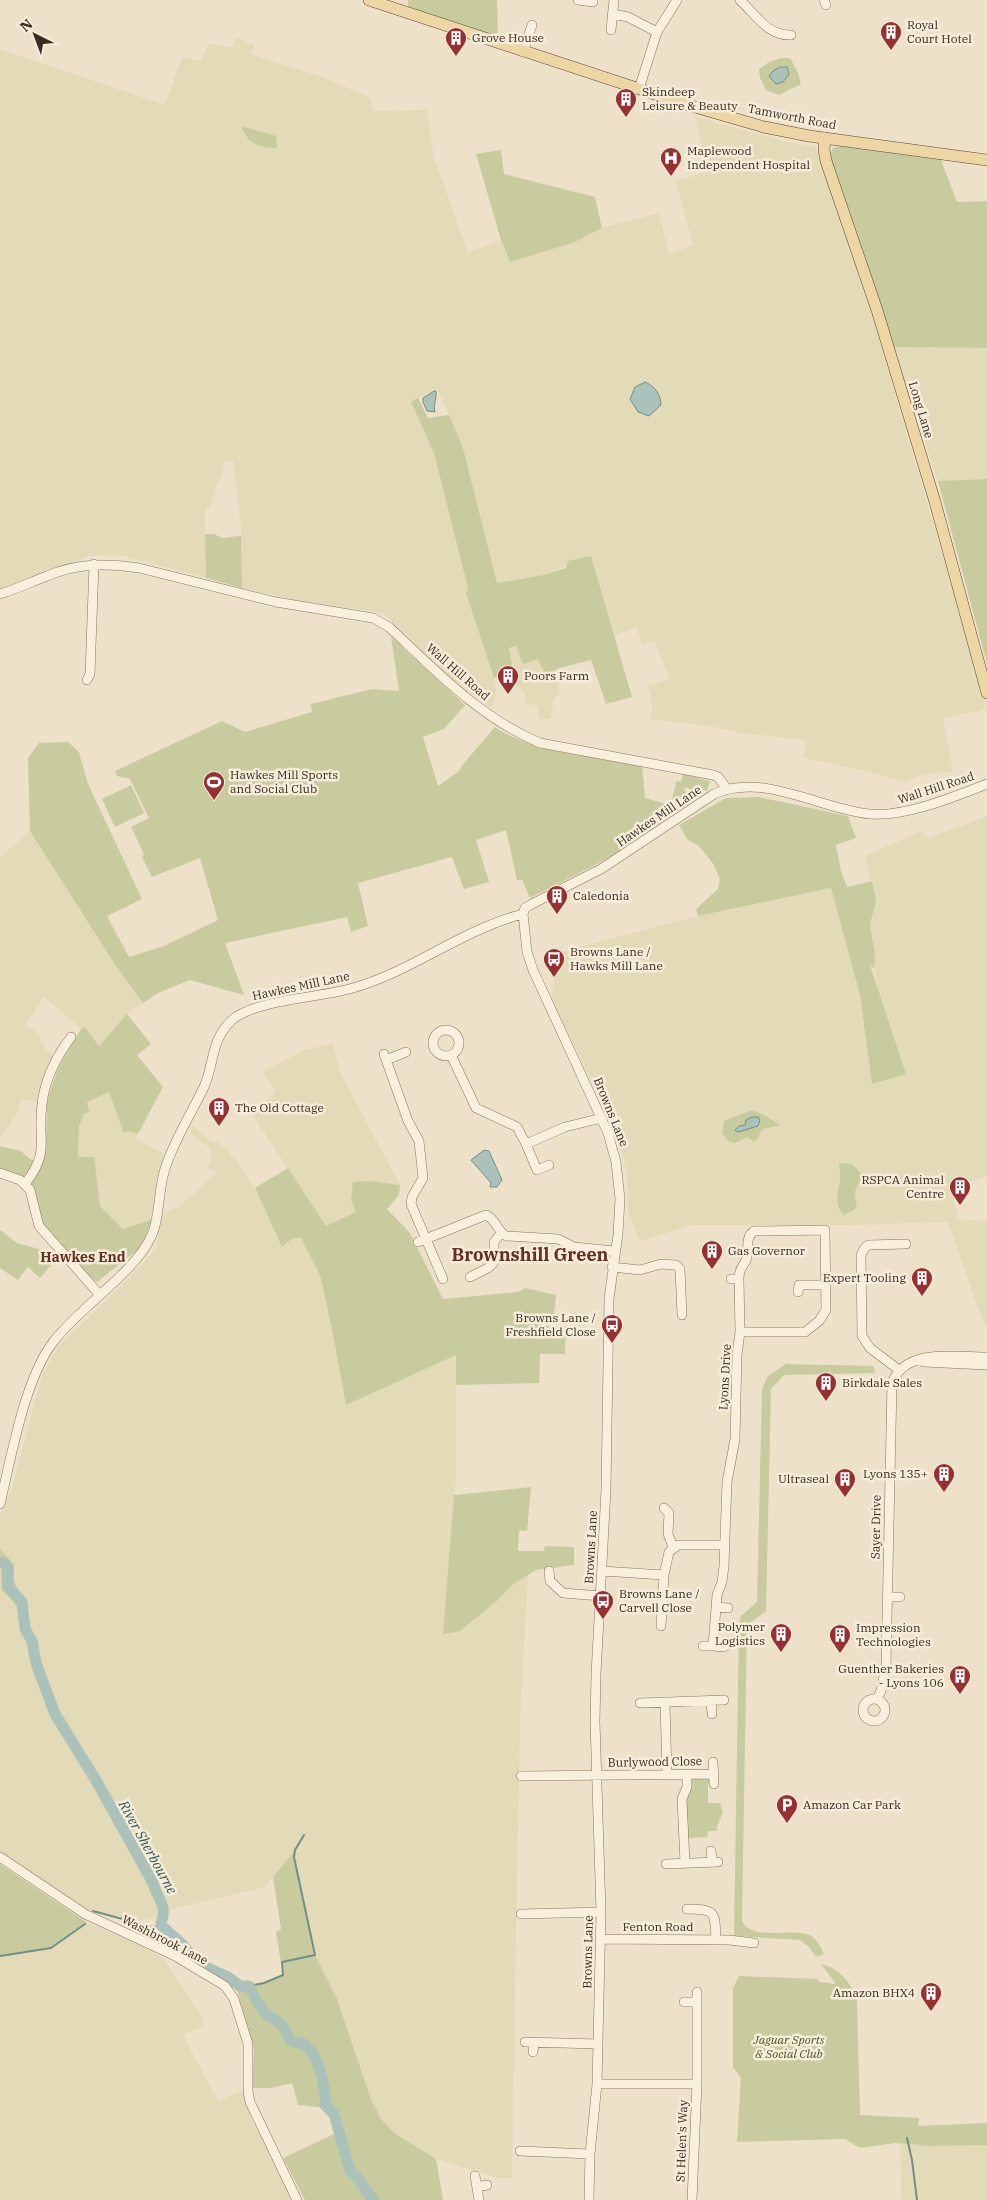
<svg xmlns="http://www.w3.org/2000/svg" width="987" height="2200" font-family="'IBM Plex Serif',serif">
<rect width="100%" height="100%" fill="#ede2c9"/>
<path fill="#e3dbb7" d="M 235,37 L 255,45 L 251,54 L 325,78 L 371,98 L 372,111 L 427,110 L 434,158 L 468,253 L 501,240 L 507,257 L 575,242 L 602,228 L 659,213 L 669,254 L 693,245 L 676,181 L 707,172 L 696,117 L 784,141 L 816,147 L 869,305 L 986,703 L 983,710 L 943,718 L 953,772 L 924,774 L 905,782 L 866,771 L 804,758 L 806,740 L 740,733 L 709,726 L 651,719 L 652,701 L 648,686 L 670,679 L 654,640 L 642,646 L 637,627 L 614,635 L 591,556 L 544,575 L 497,583 L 463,448 L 437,388 L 411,402 L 434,453 L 468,588 L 466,593 L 494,678 L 496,692 L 492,709 L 447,674 L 383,613 L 300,601 L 242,588 L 241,528 L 233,461 L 223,462 L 222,475 L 216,486 L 212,503 L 205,511 L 206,578 L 120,555 L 88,556 L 24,585 L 0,589 L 0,49 L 165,105 L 182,57 L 201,61 L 208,44 L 233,47 Z
M 893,347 L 987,348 L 987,479 L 938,481 Z
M 516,646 L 559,668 L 559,693 L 553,700 L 553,707 L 550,719 L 540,719 L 537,705 L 525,704 L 526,694 L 519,689 L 512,670 L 509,648 Z
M 987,816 L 987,1176 L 951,1189 L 959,1220 L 987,1221 L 987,1326 L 983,1322 L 948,1222 L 853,1225 L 692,1225 L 640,1241 L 628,1211 L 627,1175 L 621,1148 L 600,1099 L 552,999 L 555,971 L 552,954 L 698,916 L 831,888 L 860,995 L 872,1084 L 905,1074 L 888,1018 L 881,1004 L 874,968 L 875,955 L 870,924 L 876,901 L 865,856 L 921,831 L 928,838 Z
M 30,831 L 114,963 L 143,1003 L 127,1014 L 99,1046 L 85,1027 L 81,1029 L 44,997 L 25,1025 L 38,1033 L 41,1036 L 40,1041 L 45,1045 L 44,1048 L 54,1055 L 39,1102 L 21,1099 L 18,1112 L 0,1139 L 0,857 Z
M 333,1044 L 340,1072 L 400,1185 L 371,1181 L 356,1212 L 326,1226 L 253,1116 L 276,1091 L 262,1072 L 304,1050 Z
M 109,1092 L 124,1132 L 128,1131 L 138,1134 L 136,1138 L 164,1154 L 153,1219 L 124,1229 L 100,1206 L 96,1183 L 78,1157 L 79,1126 L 87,1102 Z
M 192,1125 L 213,1143 L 217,1141 L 228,1150 L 245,1173 L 255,1188 L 283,1247 L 293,1238 L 301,1238 L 320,1275 L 332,1329 L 456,1355 L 456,1478 L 443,1634 L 485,1609 L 499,1599 L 511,1586 L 528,1576 L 520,1725 L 512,2178 L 498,2178 L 436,2159 L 394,2133 L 381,2119 L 371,2099 L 337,1999 L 315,1955 L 294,1851 L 265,1887 L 172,1909 L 156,1918 L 132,1922 L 82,1908 L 0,1852 L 0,1571 L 1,1590 L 11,1599 L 18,1609 L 26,1606 L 14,1581 L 14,1565 L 0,1549 L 0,1515 L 12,1487 L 42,1375 L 59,1346 L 130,1277 L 157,1247 L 161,1216 L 178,1207 L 217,1173 L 208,1167 L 212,1158 L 210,1148 L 189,1132 Z
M 87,1922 L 133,1942 L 163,1958 L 199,2012 L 203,2021 L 201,2028 L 183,2034 L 196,2060 L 218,2101 L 245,2089 L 247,2105 L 252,2121 L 289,2191 L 292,2200 L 0,2200 L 0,1957 L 51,1948 Z
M 900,2144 L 931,2146 L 987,2145 L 987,2200 L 901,2200 Z"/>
<path fill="#c7cb9d" d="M 408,0 L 497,0 L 498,37 L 408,7 Z
M 781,58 L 790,58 L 798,73 L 801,84 L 779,95 L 766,90 L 760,78 L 759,69 L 769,62 Z
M 241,126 L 276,136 L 277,148 C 258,147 249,145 241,126 Z
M 841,146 L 941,160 L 957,202 L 987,201 L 987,348 L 893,347 L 829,156 L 833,148 Z
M 501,150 L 504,174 L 595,197 L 602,228 L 575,242 L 510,262 L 501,240 L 476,154 Z
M 418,398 L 428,418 L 449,415 L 463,448 L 497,583 L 544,575 L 566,568 L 568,561 L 591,556 L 632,697 L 606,704 L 591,660 L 559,668 L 545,674 L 538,659 L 523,664 L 516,646 L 509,648 L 513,671 L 494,678 L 466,593 L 468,588 L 434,453 L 411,402 Z
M 987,479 L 987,664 L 938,481 Z
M 205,534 L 214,534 L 222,538 L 241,536 L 242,588 L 206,578 Z
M 391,637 L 465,705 L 444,729 L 423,737 L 438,786 L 458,772 L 464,763 L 495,727 C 533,754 597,757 642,765 L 645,798 L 670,805 L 675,788 L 677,788 L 675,787 L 676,781 L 681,782 L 683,774 L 710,781 L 707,791 L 704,790 L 703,794 L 685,787 L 684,791 L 701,795 L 611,857 L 530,898 L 522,880 L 517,880 L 506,830 L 476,840 L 489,882 L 464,889 L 452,857 L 358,883 L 368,926 L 351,932 L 347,917 L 225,943 L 244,995 L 190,980 L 158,993 L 143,1003 L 114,963 L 30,831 L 28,758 L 39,743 L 68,742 L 79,752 L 88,784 L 142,899 L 107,916 L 129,957 L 164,946 L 218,920 L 200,858 L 152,877 L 142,857 L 144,854 L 131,827 L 149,818 L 130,779 L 117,776 L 115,771 L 222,721 L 245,732 L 312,712 L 311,704 L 372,689 L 399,691 Z
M 131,785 L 144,813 L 115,827 L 102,799 Z
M 758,797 L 848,816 L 856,838 L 836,845 L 841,871 L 847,887 L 872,881 L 876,901 L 870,924 L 875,955 L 874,968 L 870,965 L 906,1074 L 872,1084 L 860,995 L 831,888 L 698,916 L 696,909 L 718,889 L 720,880 L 714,865 L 699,846 L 687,839 L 679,825 L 726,798 Z
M 127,1014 L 151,1044 L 137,1055 L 163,1087 L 138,1134 L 128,1131 L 124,1133 L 109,1092 L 87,1102 L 89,1112 L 84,1114 L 79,1126 L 78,1157 L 94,1157 L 100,1206 L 123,1229 L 153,1219 L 140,1248 L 97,1282 L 86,1274 L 41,1222 L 33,1189 L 0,1170 L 0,1146 L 21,1151 L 30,1159 L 34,1160 L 37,1152 L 46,1150 L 47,1100 L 59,1066 L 81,1029 L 85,1027 L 99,1046 Z
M 752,1110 L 764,1115 L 780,1125 L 763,1129 L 755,1142 L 747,1137 L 735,1143 L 728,1141 L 722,1133 L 724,1121 Z
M 846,1163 L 853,1165 L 862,1174 L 862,1179 C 855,1187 853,1193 857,1204 L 854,1210 L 844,1215 C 833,1204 838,1194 840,1181 C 841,1176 840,1170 839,1164 Z
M 288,1168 L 326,1226 L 356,1212 L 351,1199 L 353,1182 L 371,1181 L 400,1185 L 399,1195 L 387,1209 L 410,1233 L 443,1299 L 518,1292 L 525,1288 L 556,1295 L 554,1314 L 542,1314 L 543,1326 L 566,1327 L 565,1354 L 540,1354 L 539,1383 L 456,1385 L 456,1355 L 346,1405 L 332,1329 L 320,1275 L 301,1238 L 293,1238 L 282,1247 L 256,1190 L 255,1188 Z
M 0,1230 L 17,1243 L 60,1255 L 40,1278 L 28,1267 L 18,1280 L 0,1268 Z
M 786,1364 L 873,1366 L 875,1373 L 784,1375 L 771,1389 L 766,1611 L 747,1625 L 742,1921 C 752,1942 791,1927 809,1935 C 817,1938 820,1947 824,1954 L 816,1957 L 808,1946 L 800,1940 L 734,1936 L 739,1622 L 741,1616 L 757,1602 L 762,1389 L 768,1376 Z
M 531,1487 L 527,1531 L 519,1530 L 518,1551 L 544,1551 L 545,1546 L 574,1547 L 574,1565 L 536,1570 L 511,1586 L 499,1599 L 460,1631 L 443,1634 L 454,1495 Z
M 0,1549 L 14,1565 L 14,1581 L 26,1606 L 18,1609 L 11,1599 L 1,1590 Z
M 709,1776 L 712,1783 L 708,1784 L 708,1803 L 720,1803 L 723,1812 L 717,1827 L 717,1831 L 708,1831 L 707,1837 L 687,1838 L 685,1802 L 691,1778 Z
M 295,1850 L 294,1857 L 315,1955 L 337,1999 L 371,2099 L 381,2119 L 394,2133 L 436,2159 L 443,2200 L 305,2200 L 283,2158 L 338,2132 L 334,2114 L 326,2108 L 298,2105 L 292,2083 L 271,2088 L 252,2088 L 254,2050 L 235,1983 C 250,1990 269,1981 283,1975 L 276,1932 L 281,1929 L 273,1877 Z
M 0,1864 L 80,1918 L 87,1922 L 51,1948 L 0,1957 Z
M 821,1964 C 839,1968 852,1983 857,2001 L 860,2115 L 919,2118 L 918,2126 L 987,2123 L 987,2145 L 931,2146 L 895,2143 L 860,2148 L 845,2139 L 737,2142 L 741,2078 L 733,2067 L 733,1988 L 739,1976 L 818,1979 L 819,1982 L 836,1984 Z"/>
<path fill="#aac2ba" stroke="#709088" d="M 780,67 L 787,67 L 789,74 L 783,82 L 776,84 L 769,76 L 773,71 Z
M 645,382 C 655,386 661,395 661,405 L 649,416 L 638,412 L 630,399 L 635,387 Z
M 434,391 L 436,391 C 437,399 433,404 435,412 L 427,411 L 423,402 L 423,398 Z
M 752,1117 L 758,1117 L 760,1120 L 758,1126 L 738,1132 L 735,1130 L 739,1126 L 745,1125 L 746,1120 Z
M 484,1150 L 489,1151 L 502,1180 L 497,1187 L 490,1187 L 491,1183 L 471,1160 Z"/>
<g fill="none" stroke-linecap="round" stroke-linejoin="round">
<path stroke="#709088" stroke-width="2" d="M 93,1911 L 152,1927 L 162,1926
M 0,1956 L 51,1948 L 85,1924
M 249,1986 L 264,1983 L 283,1975 L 282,1962 L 315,1955 L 294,1857 L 295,1850 L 304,1835
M 907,2138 L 912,2160 L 917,2200"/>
<path stroke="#aac2ba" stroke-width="11" d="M 0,1562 L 6,1564 L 8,1569 L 8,1586 L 22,1602 L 25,1629 L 32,1641 L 36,1663 L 55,1714 L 97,1782 L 153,1883 C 158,1901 168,1905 161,1923 L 162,1926 L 182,1944 L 197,1963 L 228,1977 L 240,1986 L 249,1986 C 255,1997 258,2007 268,2015 C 273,2019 279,2021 284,2027 C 287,2031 286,2036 290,2040 C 295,2044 300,2041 305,2045 C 319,2055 326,2089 325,2105 L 334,2114 L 350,2171 C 360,2178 365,2192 374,2200"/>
<g stroke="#89745e" stroke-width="10">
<path id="minor" d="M 578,0 L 593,2 L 593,0
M 740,0 C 756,15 768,36 791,35
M 824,0 L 826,5
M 612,14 L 628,17 L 657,32
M 611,30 L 614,0
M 523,52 L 532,25
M 639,89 L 657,32 L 677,0
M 0,594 C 17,589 31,582 47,576 C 78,563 107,563 139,568 L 276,602 L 373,618 L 389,627 C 435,670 480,718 540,743 L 713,775 L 718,777 L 727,789
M 87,680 L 90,674 L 94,564
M 523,914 L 527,952 L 533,970 L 608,1133 L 616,1162 L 620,1199 L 618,1234 L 609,1299 L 606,1490 L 596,1674 L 595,1722 L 601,1912 L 597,2084 L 590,2154 L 589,2200
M433 1043a13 13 0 1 1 26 0a13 13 0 1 1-26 0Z
M 384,1054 L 408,1121 L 419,1141 L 423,1178 L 412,1197 L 411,1204 L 443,1279
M 451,1055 L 476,1108 L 517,1127 L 526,1144
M 386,1060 L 406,1052
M 549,1165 L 537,1170 L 526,1144 L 565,1127 L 602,1118
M 0,1173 L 20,1180 L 30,1190 L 39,1226 L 99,1294
M 25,1184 C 51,1151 37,1140 42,1104 C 45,1078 56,1057 71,1037
M 418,1242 L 486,1215 C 496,1219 497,1231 506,1236 L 558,1239 L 574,1247 L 614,1251
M 612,1267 L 640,1270 L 661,1264 L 676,1265 L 680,1269 L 682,1315
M 470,1277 L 488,1268 L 494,1262 L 494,1242 L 501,1233
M 731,1279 L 739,1279 L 740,1332
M 798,1292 L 799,1285 L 825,1285
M 923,1362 L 987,1365
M 899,1370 L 870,1348 L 862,1336 L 861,1255 L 864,1249 L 868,1245 L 906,1244
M 0,1504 C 11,1458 25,1377 54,1341 C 80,1307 134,1273 151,1237 C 160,1219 158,1190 165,1169 C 174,1140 191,1114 204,1087 C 215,1062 210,1041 232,1020 C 257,999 320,998 353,988 C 413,971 463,929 523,914 L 525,908 L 532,904 L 601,869 L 714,794 C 765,772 819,809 870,814 C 905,817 954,797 987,784
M 664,1508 L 669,1513 L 668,1534 L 673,1547
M 549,1571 L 550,1581 L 563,1593 L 601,1596
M 602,1571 L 664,1575 L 669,1552 L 678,1545 L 725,1545
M 887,1597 L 900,1597
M 716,1607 L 728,1608
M 661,1626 L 664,1575
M 703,1646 L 713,1646
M 724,1647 L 713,1646 L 717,1595 L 722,1582 L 724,1566 L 727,1482 L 735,1439 L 737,1355 L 740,1332 L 805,1332 L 819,1321 L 826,1310 L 825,1230 L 754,1231 C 745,1237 749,1248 747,1257 C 745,1267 739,1265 739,1279
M 877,1699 L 881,1691 L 886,1666 L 892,1383 C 906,1347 957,1357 987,1357
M863 1710a11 11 0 1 1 22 0a11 11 0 1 1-22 0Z
M 711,1701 L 712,1714
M 640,1703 L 724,1700
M 665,1703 L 667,1774
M 713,1762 L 714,1784
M 521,1776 L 713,1774
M 711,1851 L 712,1862
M 0,1857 L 85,1914 L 175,1956 L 225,1986 L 234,1999 L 248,2044 L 248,2091 L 250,2102 L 297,2200
M 685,1863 L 682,1799 L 687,1787 L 687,1775
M 666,1864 L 718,1862
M 687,1909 C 716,1909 715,1912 716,1940
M 521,1914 L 601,1912
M 601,1939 L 729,1940 L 754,1943
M 684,2002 L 697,2002
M 525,2042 L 598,2044
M 533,2052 L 534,2042
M 597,2084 L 697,2084
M 520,2151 L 590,2154
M 475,2176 L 479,2200
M 477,2187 L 487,2185
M 692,2200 L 697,2084 L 697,1992"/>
</g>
<g stroke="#574332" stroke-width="12">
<path id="major" d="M 369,0 L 688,105 L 764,127 L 809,136 L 987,160
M 825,138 L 824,150 L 826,161 L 877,310 L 935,502 L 987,693"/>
</g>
<use href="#minor" stroke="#f8efdd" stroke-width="9"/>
<use href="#major" stroke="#eed5a4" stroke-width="11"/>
</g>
<defs>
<g id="building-pin" transform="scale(1.125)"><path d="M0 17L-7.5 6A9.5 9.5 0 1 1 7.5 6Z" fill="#963133" stroke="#f5ecd9"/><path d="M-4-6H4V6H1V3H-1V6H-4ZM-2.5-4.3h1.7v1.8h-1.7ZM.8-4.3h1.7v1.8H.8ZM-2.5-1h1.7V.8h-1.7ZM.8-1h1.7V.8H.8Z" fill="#fff"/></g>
<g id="hospital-pin" transform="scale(1.125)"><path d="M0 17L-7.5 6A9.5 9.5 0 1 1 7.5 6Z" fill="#963133" stroke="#f5ecd9"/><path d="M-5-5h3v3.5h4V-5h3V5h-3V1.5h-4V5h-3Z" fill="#fff"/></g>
<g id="stadium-pin" transform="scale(1.125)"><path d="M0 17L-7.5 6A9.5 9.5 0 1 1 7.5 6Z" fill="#963133" stroke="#f5ecd9"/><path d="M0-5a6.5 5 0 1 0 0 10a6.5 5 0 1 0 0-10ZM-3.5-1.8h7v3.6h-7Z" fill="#fff"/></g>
<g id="bus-pin" transform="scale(1.125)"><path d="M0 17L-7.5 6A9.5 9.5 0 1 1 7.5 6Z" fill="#963133" stroke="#f5ecd9"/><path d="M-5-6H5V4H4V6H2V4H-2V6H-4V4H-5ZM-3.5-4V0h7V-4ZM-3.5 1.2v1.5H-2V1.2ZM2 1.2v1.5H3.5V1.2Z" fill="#fff"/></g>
<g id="parking-pin" transform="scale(1.125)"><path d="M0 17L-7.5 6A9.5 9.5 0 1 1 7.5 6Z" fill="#963133" stroke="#f5ecd9"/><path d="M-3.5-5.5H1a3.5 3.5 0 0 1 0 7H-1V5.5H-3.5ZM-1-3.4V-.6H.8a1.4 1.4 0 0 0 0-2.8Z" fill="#fff"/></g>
</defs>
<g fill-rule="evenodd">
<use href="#building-pin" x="891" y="32"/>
<use href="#building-pin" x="456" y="38"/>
<use href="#building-pin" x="626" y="99"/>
<use href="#hospital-pin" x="671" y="158"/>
<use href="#building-pin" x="508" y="676"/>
<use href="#stadium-pin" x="214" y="782"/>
<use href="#building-pin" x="557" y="896"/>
<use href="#bus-pin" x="554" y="959"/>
<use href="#building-pin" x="219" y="1108"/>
<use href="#building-pin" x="960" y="1187"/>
<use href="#building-pin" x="712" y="1251"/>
<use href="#building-pin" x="922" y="1278"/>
<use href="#bus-pin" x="612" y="1325"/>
<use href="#building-pin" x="826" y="1383"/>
<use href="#building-pin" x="944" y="1474"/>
<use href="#building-pin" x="845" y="1479"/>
<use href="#bus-pin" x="603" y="1601"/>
<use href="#building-pin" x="781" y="1634"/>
<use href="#building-pin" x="840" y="1635"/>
<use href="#building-pin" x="960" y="1676"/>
<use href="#parking-pin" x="787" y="1805"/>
<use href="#building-pin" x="931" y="1993"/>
</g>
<g text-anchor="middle" stroke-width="5" stroke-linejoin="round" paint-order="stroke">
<g font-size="12" fill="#3a2d21" stroke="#f5ecd9" text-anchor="start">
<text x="907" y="29">Royal<tspan x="907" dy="14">Court Hotel</tspan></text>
<text x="472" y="42">Grove House</text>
<text x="642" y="96">Skindeep<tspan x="642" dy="14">Leisure &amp; Beauty</tspan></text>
<text x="687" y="155">Maplewood<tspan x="687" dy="14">Independent Hospital</tspan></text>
<text x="524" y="680">Poors Farm</text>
<text x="230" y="779">Hawkes Mill Sports<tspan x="230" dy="14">and Social Club</tspan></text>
<text x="573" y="900">Caledonia</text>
<text x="570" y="956">Browns Lane /<tspan x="570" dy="14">Hawks Mill Lane</tspan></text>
<text x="235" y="1112">The Old Cottage</text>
<text x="944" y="1184" text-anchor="end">RSPCA Animal<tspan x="944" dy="14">Centre</tspan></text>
<text x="728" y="1255">Gas Governor</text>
<text x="906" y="1282" text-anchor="end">Expert Tooling</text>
<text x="596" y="1322" text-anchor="end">Browns Lane /<tspan x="596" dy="14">Freshfield Close</tspan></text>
<text x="842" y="1387">Birkdale Sales</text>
<text x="928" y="1478" text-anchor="end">Lyons 135+</text>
<text x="829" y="1483" text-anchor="end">Ultraseal</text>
<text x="619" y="1598">Browns Lane /<tspan x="619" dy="14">Carvell Close</tspan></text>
<text x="765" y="1631" text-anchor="end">Polymer<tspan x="765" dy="14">Logistics</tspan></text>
<text x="856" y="1632">Impression<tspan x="856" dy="14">Technologies</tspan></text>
<text x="944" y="1673" text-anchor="end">Guenther Bakeries<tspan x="944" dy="14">- Lyons 106</tspan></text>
<text x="803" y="1809">Amazon Car Park</text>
<text x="915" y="1997" text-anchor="end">Amazon BHX4</text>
</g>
<g font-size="12" fill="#3a2d21" stroke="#f5ecd9">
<text transform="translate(792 117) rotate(11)" y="4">Tamworth Road</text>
<text transform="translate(921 410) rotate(73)" y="4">Long Lane</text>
<text transform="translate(458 672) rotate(41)" y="4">Wall Hill Road</text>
<text transform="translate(936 788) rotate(-18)" y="4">Wall Hill Road</text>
<text transform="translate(659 816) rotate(-34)" y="4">Hawkes Mill Lane</text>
<text transform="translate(301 986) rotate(-12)" y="4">Hawkes Mill Lane</text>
<text transform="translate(611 1112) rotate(68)" y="4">Browns Lane</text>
<text transform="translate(725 1377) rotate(-87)" y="4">Lyons Drive</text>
<text transform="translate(876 1527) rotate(-89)" y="4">Sayer Drive</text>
<text transform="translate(591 1547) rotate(-87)" y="4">Browns Lane</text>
<text transform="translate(655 1762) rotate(-1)" y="4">Burlywood Close</text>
<text x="658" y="1931">Fenton Road</text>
<text transform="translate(165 1940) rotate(27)" y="4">Washbrook Lane</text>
<text transform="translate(588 1952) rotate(-89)" y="4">Browns Lane</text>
<text transform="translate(682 2141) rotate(-88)" y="4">St Helen's Way</text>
</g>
<g font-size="12" font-style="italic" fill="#4b5629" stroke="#f5ecd9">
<text x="789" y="2044">Jaguar Sports<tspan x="789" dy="14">&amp; Social Club</tspan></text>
</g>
<g font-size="14" font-weight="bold" fill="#652f22" stroke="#f5ecd9">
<text x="83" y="1262">Hawkes End</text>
</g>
<g font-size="14" font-style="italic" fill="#315956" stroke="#f5ecd9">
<text transform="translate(148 1847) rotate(61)" y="5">River Sherbourne</text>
</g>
<g font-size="18" font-weight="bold" fill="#652f22" stroke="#f5ecd9">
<text x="530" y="1261">Brownshill Green</text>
</g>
</g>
<g transform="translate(35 35) rotate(318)" stroke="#f5ecd9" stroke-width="4" paint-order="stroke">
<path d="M0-4L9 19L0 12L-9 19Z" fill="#3a2d21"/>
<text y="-8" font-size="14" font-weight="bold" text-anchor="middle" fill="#3a2d21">N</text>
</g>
</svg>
